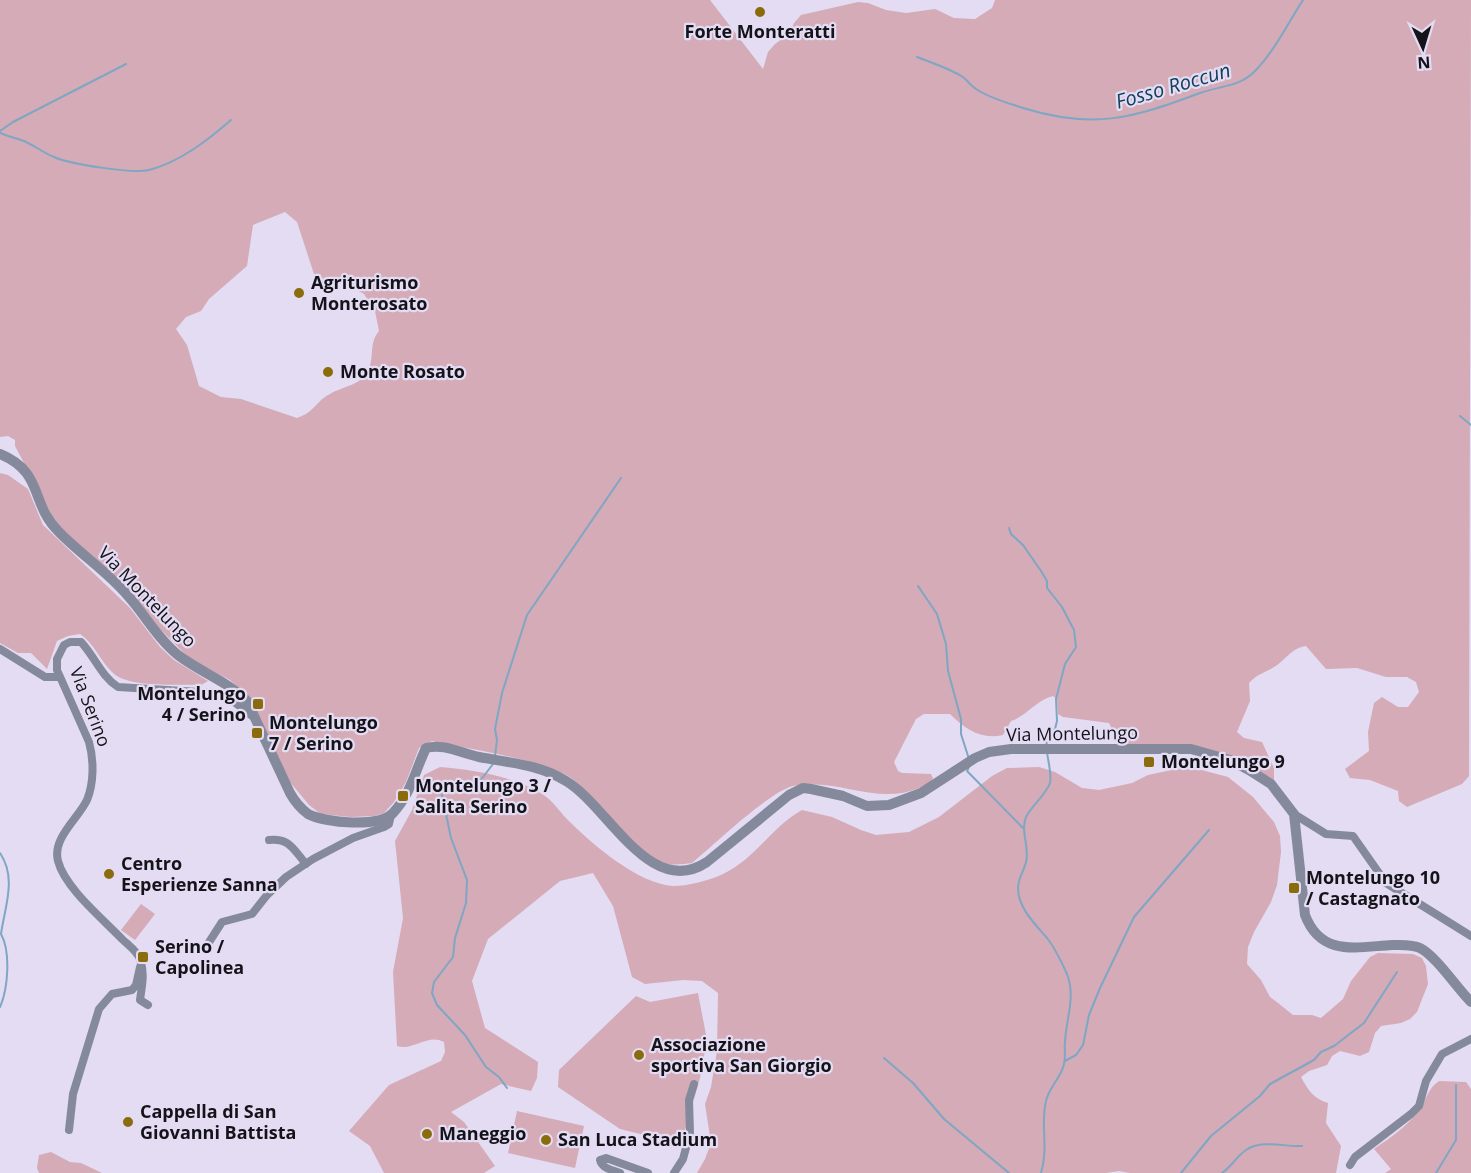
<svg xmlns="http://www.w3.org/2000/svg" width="1471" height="1173" font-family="'Open Sans',sans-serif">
<rect width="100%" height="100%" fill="#e3dcf3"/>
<path fill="#d4abb7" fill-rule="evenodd" d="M 0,0 L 710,0 L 763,69 L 768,52 L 775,44 L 790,33 L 794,23 L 801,15 L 858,2 L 868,3 L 886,10 L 906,13 L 935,9 L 954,18 L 975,19 L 992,8 L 995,0 L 1471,0 L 1469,776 L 1462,784 L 1407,807 L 1399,801 L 1398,791 L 1370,780 L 1350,778 L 1345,769 L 1369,751 L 1368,732 L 1374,703 L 1382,697 L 1398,707 L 1408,707 L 1419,692 L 1416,682 L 1407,677 L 1386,677 L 1357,668 L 1326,669 L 1306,646 C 1291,648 1286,660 1274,667 C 1264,673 1257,674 1249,683 L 1250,701 L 1237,732 L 1244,738 L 1262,742 L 1274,768 L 1274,783 C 1230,741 1177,746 1120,744 L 1109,723 L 1063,717 L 1058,714 L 1057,699 L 1053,696 C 1036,700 1027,716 1011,721 L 1003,735 C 981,740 965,729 950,714 L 924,714 L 916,719 L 894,762 L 898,771 L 902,773 L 931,774 L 933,778 C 930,784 925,785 919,788 C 877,806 836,777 793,786 C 770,791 713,846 692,863 C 679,865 664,866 652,859 C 621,841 601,802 574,780 C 551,761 464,748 432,741 L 419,748 L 406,782 L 394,802 L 384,813 L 374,816 L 351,817 L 321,814 L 309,805 L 290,782 L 246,695 L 230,680 L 191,660 L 58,527 L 15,446 L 15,440 L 8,436 L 0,437 ZM 285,212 L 297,222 L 314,274 L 332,283 L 343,282 L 364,294 L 375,311 L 379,331 C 368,345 375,356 368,370 C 361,386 343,386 330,394 C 316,401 315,412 297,418 L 241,399 L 221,397 L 199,386 L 187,345 L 176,329 L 186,317 L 201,311 L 209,299 L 247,266 L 253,225 Z
M 0,473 L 8,475 L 28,489 L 43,525 L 130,608 L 160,647 L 174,660 L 208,681 L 201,685 C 179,684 128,688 113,673 C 100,661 95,644 80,634 L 68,636 L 57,641 L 47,669 L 31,653 L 18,653 L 0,643 Z
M 440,767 C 474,770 515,776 545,796 C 554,802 561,814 570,822 C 593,845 639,884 673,886 C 688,886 707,881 721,875 C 755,860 771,827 802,810 L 832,817 L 861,830 L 876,835 L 909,832 L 939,817 L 992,776 L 1007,768 L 1039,767 L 1055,772 L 1082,788 L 1099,790 L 1132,783 L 1148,775 L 1181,768 L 1198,769 L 1228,777 L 1253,797 L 1263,809 L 1274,822 L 1280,836 L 1281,852 L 1277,885 L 1271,902 L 1254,932 L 1248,947 L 1247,964 L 1261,980 L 1270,997 L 1278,1003 L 1293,1015 L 1312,1015 L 1321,1018 L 1343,999 L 1351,981 L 1370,957 L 1378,953 L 1413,954 L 1422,958 L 1426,966 L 1428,984 L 1417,1012 L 1410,1019 L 1401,1023 L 1381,1026 L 1375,1033 L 1369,1052 L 1360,1056 L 1340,1051 L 1332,1056 L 1327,1065 L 1309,1071 L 1301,1077 C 1308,1090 1314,1099 1328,1103 L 1326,1123 L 1341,1146 L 1336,1173 L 1130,1173 L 1119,1171 L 1106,1173 L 697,1173 L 705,1159 L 711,1143 L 705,1104 L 711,1087 L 717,1051 L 718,993 L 702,981 L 683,980 L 645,984 L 632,977 L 613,906 L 593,873 L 560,881 L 488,939 L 472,981 L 485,1028 L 538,1062 L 537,1078 L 531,1091 L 501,1084 L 451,1112 L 464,1122 L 495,1166 L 484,1173 L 384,1173 L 370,1146 L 349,1131 L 389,1085 L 441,1061 L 445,1052 L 444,1042 C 428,1033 414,1051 397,1046 L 393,972 L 403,918 L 395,841 L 412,810 L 424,775 Z
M 141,904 L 155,914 L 135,940 L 121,930 Z
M 698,993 L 707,1040 L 700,1078 L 681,1144 L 620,1129 L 558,1087 L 559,1070 L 636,996 L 650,1002 Z
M 1439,1081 L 1466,1082 L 1471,1089 L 1471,1173 L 1385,1173 L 1391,1169 L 1374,1149 C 1390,1138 1406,1127 1418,1112 C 1427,1100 1427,1089 1439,1081 Z
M 517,1111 L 584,1126 L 575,1168 L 508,1153 Z
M 51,1152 L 70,1162 L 81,1163 L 102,1173 L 39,1173 L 37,1168 L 39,1155 Z"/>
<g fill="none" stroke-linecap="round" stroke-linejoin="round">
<path stroke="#7fa6c3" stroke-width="2" d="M 917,57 C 932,63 949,68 963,77 C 968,81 971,86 976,89 C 989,98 1008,103 1023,108 C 1094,130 1133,118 1200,93 C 1219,86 1239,87 1254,72 C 1274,52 1288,23 1303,0
M 0,131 L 13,122 L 126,64
M 0,133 C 8,137 14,137 21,140 C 33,144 43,153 54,157 C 69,164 133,174 149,170 C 180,162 208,140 231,120
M 1460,416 L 1471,425
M 1009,528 L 1011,534 L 1023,545 L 1041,571 L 1047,581 L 1047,588 L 1062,607 L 1074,630 L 1076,647 L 1065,664 L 1056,699 L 1057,721 L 1055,729 L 1046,739 L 1047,746
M 918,586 L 937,614 L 946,644 L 948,671 L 961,719 L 961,734 L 969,759
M 495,756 L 497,740 L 495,729 L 502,693 L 527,615 L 621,478
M 493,764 L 480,781 L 441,790 L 451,838 L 467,880 L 466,903 L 455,938 L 453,957 L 434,982 L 432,993 L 437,1005 L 465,1035 L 486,1067 L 499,1077 L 507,1088
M 969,767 L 967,771 L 1023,828
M 0,853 C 17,878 5,906 1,934 C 11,952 8,989 0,1007
M 884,1058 L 913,1083 L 944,1119 L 1009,1173
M 1065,1061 L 1076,1055 L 1083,1045 L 1089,1015 L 1100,988 L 1134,917 L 1209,830
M 1041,1173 C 1049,1147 1040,1126 1046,1101 C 1049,1087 1061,1078 1064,1064 C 1066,1057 1064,1049 1065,1042 C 1066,1019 1076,997 1067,974 C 1062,963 1055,948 1047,938 C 1035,924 1018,908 1018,888 C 1018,878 1024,871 1026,862 C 1030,847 1020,832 1026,817 C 1032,805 1045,796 1050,783 C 1052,775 1048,761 1047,752
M 1181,1173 L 1211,1136 L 1260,1096 L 1270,1084 L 1314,1060 L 1321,1052 L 1334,1046 L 1364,1023 L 1397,972
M 1222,1173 C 1231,1167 1237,1156 1246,1150 C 1262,1139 1284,1147 1302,1146
M 1436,1173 L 1456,1140 L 1456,1085"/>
<path stroke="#848a9b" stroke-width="8" d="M 0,649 L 45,677 L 59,677
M 1294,814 L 1326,834 L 1353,836 L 1386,883 L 1471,936
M 269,840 C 290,838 293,849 306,864
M 204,950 L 222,922 L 252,914 L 267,895 L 286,877 L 313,859 L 353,838 L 384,827 L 389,824 L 391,815
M 148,1005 L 140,1000 C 142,985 145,974 140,959 C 137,951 128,945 122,939 C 103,919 65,888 58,861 C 52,838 78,819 87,800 C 94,783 94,760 89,742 L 57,670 L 57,659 L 64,645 L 70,642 L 81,642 C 95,657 101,676 118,687 L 216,693 C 231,696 241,709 254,717
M 69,1130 L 73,1094 L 99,1009 L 112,994 L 132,990 L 136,985 L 140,967
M 1350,1165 L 1355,1157 L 1411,1114 L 1419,1106 L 1426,1081 L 1442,1054 L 1471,1039
M 620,1173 C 613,1170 602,1169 600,1160 L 606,1158 L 648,1173
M 674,1173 L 683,1159 L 690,1133 L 689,1100 L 694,1084"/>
<path stroke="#848a9b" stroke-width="10" d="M 0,454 C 44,472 30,503 58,531 C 80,554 108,572 128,596 C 145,615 158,639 178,655 C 200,672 227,681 247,701 L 290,793 C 295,802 300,808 308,814 C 325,823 379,828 393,813 C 411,794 415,771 426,748 C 443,743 461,753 479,757 C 509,763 539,764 566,781 C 608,806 650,900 707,862 L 789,795 L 803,788 L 811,789 L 843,796 L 867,806 L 889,805 L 921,793 L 975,758 L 989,752 L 1011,749 L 1191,749 L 1230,760 L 1249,770 L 1271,784 L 1294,814 L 1305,915 C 1321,957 1356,947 1392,945 C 1401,945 1412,944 1420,948 C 1436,956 1457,988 1471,1002"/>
</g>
<g fill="#8b6c0d" stroke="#e3dcf3" stroke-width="2">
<circle cx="760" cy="12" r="6"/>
<circle cx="299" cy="293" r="6"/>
<circle cx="328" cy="372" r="6"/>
<rect x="252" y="698" width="12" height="12" rx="3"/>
<rect x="251" y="727" width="12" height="12" rx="3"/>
<rect x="1143" y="756" width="12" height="12" rx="3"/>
<rect x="397" y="790" width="12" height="12" rx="3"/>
<circle cx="109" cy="874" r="6"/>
<rect x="1288" y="882" width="12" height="12" rx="3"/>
<rect x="137" y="951" width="12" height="12" rx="3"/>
<circle cx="639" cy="1055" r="6"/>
<circle cx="128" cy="1122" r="6"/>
<circle cx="427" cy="1134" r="6"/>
<circle cx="546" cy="1140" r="6"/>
</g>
<g text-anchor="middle" stroke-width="4.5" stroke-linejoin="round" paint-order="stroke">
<g font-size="18" font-weight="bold" fill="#15131a" stroke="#e3dcf3" text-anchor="start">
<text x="760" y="38" text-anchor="middle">Forte Monteratti</text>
<text x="311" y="289">Agriturismo<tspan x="311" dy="21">Monterosato</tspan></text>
<text x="340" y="378">Monte Rosato</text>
<text x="246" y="700" text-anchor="end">Montelungo<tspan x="246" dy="21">4 / Serino</tspan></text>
<text x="269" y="729">Montelungo<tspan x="269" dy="21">7 / Serino</tspan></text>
<text x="1161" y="768">Montelungo 9</text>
<text x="415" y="792">Montelungo 3 /<tspan x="415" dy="21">Salita Serino</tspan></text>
<text x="121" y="870">Centro<tspan x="121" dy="21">Esperienze Sanna</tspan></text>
<text x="1306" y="884">Montelungo 10<tspan x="1306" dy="21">/ Castagnato</tspan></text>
<text x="155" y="953">Serino /<tspan x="155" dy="21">Capolinea</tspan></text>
<text x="651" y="1051">Associazione<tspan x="651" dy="21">sportiva San Giorgio</tspan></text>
<text x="140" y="1118">Cappella di San<tspan x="140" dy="21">Giovanni Battista</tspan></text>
<text x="439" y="1140">Maneggio</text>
<text x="558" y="1146">San Luca Stadium</text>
</g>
<g font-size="18" fill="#15131a" stroke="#e3dcf3">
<text transform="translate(147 597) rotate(46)" y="6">Via Montelungo</text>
<text transform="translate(90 707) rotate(69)" y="6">Via Serino</text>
<text transform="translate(1072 734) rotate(-1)" y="6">Via Montelungo</text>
</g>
<g font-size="20" font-style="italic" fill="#0f405e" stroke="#e3dcf3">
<text transform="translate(1173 86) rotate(-16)" y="7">Fosso Roccun</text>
</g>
</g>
<g transform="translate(1423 48) rotate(176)" stroke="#e3dcf3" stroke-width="4.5" paint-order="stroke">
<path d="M0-4.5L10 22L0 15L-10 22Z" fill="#15131a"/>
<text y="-9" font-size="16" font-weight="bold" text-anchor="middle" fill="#15131a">N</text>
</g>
</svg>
